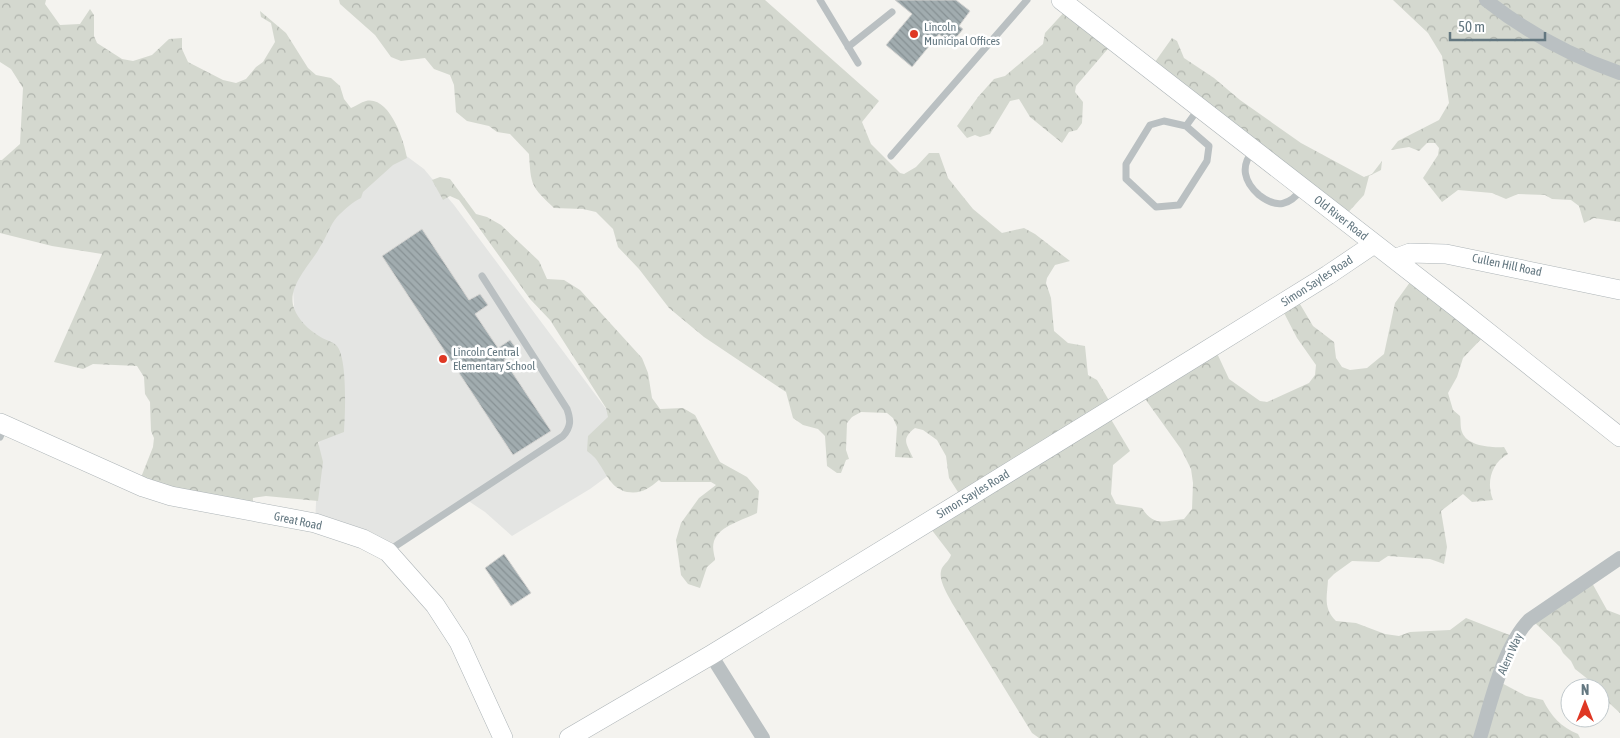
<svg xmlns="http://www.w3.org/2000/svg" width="1620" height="738" font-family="'Asap Condensed',sans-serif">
<defs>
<pattern id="forest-crowns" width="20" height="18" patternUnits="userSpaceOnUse" patternTransform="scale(1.25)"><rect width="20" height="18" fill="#d4d8cf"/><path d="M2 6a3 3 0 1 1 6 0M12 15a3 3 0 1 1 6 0" fill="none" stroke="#b0b4ad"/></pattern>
<pattern id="building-back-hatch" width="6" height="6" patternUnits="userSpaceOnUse" patternTransform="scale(1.25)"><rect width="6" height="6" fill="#a1acaf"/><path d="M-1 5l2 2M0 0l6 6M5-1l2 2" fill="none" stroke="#879194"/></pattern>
</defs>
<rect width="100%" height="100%" fill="#f4f3ef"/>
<path fill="#e4e5e3" d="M 401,152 L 424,169 L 454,205 L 639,453 L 590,489 L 512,536 L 485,512 L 467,500 L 388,552 L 315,523 L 323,369 L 295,320 L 293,290 L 313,237 Z"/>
<path fill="url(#forest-crowns)" d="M 0,0 L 46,0 L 45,4 L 60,25 L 80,24 L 90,9 L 94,15 L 94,36 L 97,43 L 122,59 L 133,61 L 152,55 L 169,39 L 182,38 L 182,49 L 188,62 L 223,80 L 236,83 L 246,79 L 256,67 L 263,62 L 275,42 L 271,23 L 261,17 L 260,11 L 286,33 L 308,68 L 316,75 L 331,78 L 340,86 L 344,99 L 351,108 C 356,106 361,102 366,101 C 390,96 404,141 407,158 L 393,165 L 363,192 L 361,198 C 352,202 344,210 337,217 C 330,225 326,238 320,247 C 311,264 286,287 294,308 C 298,320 309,330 319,336 C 324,340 332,341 336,345 C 348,356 345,415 344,432 L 318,442 L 323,462 L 318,501 L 266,496 L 253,498 L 251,512 L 138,485 L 153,447 L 154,438 L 151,431 L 150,402 L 145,394 L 144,377 L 137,366 L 93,364 L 83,369 L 54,362 L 102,254 L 52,246 L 0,233 L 0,160 L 2,160 L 20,144 L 23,88 L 11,69 L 0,62 Z
M 339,0 L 765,0 L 879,101 L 862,122 L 871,144 L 900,173 L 904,174 L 916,167 L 929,153 L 939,153 L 948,178 L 973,209 L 1002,233 L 1024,228 L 1035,234 L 1070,261 L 1055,265 L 1047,278 L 1046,283 L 1051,298 L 1054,331 L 1068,343 L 1085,346 L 1088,375 L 1097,380 L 1114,409 L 1109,416 L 1130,451 L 1113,465 L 1111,494 L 1116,504 L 1142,508 C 1154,527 1164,521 1184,519 L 1192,509 L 1193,483 L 1191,469 L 1181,449 L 1143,396 L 1215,349 L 1229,379 L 1260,401 L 1267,402 L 1309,383 L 1315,375 L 1316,365 L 1297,338 L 1283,311 L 1297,299 L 1313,326 L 1334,342 L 1336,358 L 1342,367 L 1350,370 L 1367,368 L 1384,354 L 1395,303 L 1413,278 L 1485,335 L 1463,358 L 1457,377 L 1448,393 L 1453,410 L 1460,416 C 1461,420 1460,427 1462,432 C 1467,446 1491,448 1504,447 L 1508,454 C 1491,463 1486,483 1493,500 L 1472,502 L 1463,494 L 1441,511 L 1447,547 L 1444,564 L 1430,559 L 1388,556 L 1379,562 L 1352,561 L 1334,574 L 1328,580 C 1327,597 1323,608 1336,621 L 1356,623 L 1385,634 L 1399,636 L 1410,632 L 1450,630 L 1466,618 L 1512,636 L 1496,680 L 1526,696 L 1543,700 C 1551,716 1561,727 1578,734 L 1580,738 L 1039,738 L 1032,733 L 952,603 C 947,593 937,579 942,568 C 945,563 949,561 951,555 L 931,529 L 965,503 L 949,478 L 946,456 L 937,440 L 923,430 L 915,428 C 901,439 906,443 913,458 L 895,457 L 897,427 L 893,418 L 887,413 L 861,412 L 852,417 L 847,423 L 846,450 L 849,459 L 846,460 L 841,473 L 837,473 L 827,466 L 825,436 L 818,429 L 803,425 L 793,418 L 786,392 L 704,337 L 669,308 L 639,269 L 618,247 L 613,229 L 596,212 L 583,209 L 554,208 C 531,186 531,186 529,154 L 510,134 L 497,132 L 489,126 L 467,121 L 456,112 L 454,85 L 450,75 L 434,69 L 425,58 L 401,61 L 391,57 L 375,35 L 340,4 Z
M 1393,0 L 1620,0 L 1620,222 L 1594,218 L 1584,223 L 1579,206 L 1571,200 L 1552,199 L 1545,195 L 1518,194 L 1506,199 L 1492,193 L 1458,190 L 1442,202 L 1423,178 L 1438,155 L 1439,148 L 1435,143 L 1427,143 L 1419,151 L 1409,147 L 1391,150 L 1398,141 L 1439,120 L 1449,103 L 1442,56 L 1428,33 Z
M 1067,9 L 1112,44 L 1076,86 L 1075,92 L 1083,102 L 1082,123 L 1077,130 L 1069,132 L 1062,143 L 1030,117 L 1019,99 L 1010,101 L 990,134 L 980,137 L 975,135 L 967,138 L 957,126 L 978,97 L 994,79 L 1005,76 L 1043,44 L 1045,33 Z
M 1172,38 L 1177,41 L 1184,58 L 1214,78 L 1240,100 L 1301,143 L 1364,177 L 1372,174 L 1382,161 L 1381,170 L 1369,176 L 1364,195 L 1343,218 L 1150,69 Z
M 440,177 L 450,179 L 476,214 L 487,217 L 501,225 L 539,261 L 547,279 L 564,280 L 580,290 L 642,358 L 648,373 L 652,398 L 660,409 L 683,408 L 695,415 L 720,462 L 747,477 L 759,491 L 757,513 C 744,520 720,525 714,541 C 712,548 714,553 715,560 L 707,567 L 700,588 L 688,584 L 681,575 L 676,540 L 681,523 L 699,498 L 716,485 L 711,482 L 661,482 L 659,480 C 648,489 642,494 627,492 C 611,488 607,475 598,462 C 596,458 591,454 587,451 L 588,436 L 608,417 L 606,408 L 550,320 L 530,299 L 459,200 L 450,196 L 443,200 L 432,180 Z
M 1591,581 L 1607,610 L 1620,615 L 1620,713 L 1609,703 L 1603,691 L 1575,669 L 1571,661 L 1563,653 L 1560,647 L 1533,621 Z"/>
<path fill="url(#building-back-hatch)" stroke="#d5d4d2" d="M 895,0 L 956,0 L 970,11 L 959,26 L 963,29 L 951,44 L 939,34 L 912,67 L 886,45 L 912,14 Z
M 422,229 L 469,300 L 480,294 L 488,305 L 475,314 L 498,348 L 510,340 L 518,351 L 504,360 L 551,431 L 513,455 L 382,256 Z
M 504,554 L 531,593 L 511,606 L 485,568 Z"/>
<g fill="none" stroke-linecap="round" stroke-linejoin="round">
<g stroke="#adb4b7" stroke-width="20">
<path id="secondary" d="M 1061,0 L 1456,307 L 1620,437
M 1394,259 L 1410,253 L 1446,254 L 1620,290
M 0,423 L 143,487 L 171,496 L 315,523 L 363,539 L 388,552 L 435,605 L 459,642 L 503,738
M 569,738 L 711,655 L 951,508 L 1199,355 L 1328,275 L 1374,244"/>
</g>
<path stroke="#bac0c2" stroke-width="7" d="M 820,0 L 858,63
M 848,47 L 892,12
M 1186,126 L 1209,146 L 1207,161 L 1179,205 L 1156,207 L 1126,179 L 1126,164 L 1150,125 L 1164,121 L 1186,126 L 1199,108
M 1253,151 C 1240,166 1244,182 1259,195 C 1277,209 1289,206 1303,188
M 891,156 L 1027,0
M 0,437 L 5,426
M 388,551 L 563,436 C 571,427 571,420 567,409 L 482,276"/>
<path stroke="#bac0c2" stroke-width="14" d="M 1486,0 C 1525,31 1573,57 1620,73
M 711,655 L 763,738
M 1480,738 C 1491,702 1503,647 1529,620 L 1620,558"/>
<use href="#secondary" stroke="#fff" stroke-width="19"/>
</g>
<g fill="#df3824" stroke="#fff" stroke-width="2">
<circle cx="914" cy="34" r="5"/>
<circle cx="443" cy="359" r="5"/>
</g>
<g text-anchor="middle" stroke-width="5" stroke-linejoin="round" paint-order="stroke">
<g font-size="12" fill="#637780" stroke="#fff" text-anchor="start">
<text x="924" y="31">Lincoln<tspan x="924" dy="14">Municipal Offices</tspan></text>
<text x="453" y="356">Lincoln Central<tspan x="453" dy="14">Elementary School</tspan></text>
</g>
<g font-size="12" fill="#637780" stroke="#fff">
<text transform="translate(1341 218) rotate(38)" y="4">Old River Road</text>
<text transform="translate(1507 265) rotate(12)" y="4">Cullen Hill Road</text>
<text transform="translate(1317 281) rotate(-33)" y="4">Simon Sayles Road</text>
<text transform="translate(973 494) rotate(-31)" y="4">Simon Sayles Road</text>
<text transform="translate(298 521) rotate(12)" y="4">Great Road</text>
<text transform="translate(1510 654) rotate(-66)" y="4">Alern Way</text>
</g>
</g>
<g transform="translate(1585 703)"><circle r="24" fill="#ffffff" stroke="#c1c9cc"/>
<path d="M0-4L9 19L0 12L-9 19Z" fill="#df3824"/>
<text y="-8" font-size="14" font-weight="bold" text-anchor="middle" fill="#637780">N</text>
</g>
<path d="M1450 32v8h95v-8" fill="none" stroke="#637780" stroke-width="2.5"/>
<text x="1458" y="32" font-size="15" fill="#637780" stroke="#ffffff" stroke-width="4" paint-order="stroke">50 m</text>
</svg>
